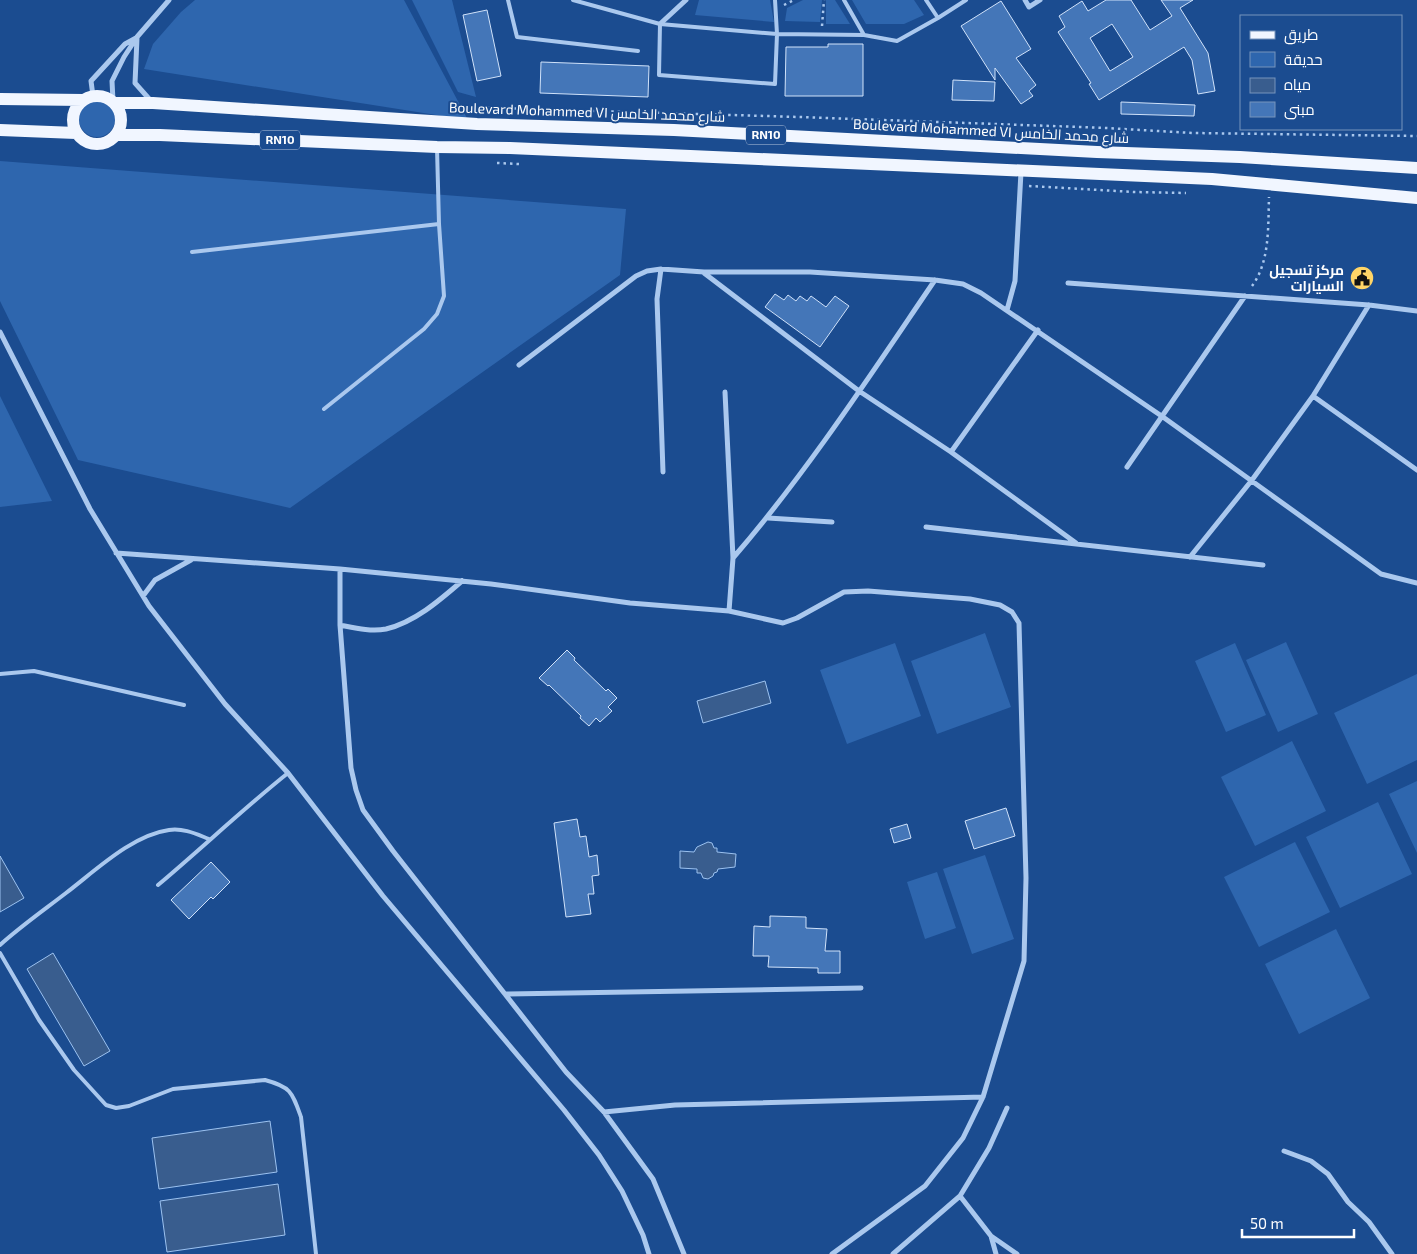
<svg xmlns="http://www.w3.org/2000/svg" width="1417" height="1254" font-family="'Exo 2',Cairo,sans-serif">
<rect width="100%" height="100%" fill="#1b4c90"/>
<path fill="#2e66ae" d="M 195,0 L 404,0 L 468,120 L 144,69 L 153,44 L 181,12 Z
M 412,0 L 452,0 L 476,97 L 458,92 Z
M 699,0 L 770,0 L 774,22 L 695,15 Z
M 803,0 L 822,0 L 820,22 L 785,21 L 787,8 Z
M 826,0 L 835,0 L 850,24 L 826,24 Z
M 852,0 L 914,0 L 924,15 L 904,24 L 866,24 Z
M79 119a18 18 0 1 1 36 0a18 18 0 1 1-36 0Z
M 0,161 L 626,209 L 620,275 L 290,508 L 78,460 L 0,301 Z
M 0,396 L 52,501 L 0,507 Z
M 985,633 L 1011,707 L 937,734 L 911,661 Z
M 1286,642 L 1318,714 L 1278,732 L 1246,660 Z
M 895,643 L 921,716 L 847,744 L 820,670 Z
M 1235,643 L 1266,715 L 1226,732 L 1195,661 Z
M 1417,674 L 1417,760 L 1367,784 L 1334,713 Z
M 1292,741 L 1326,811 L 1255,846 L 1221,777 Z
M 1417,781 L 1417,853 L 1389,794 Z
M 1378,802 L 1412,874 L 1340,908 L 1306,837 Z
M 1295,842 L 1330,912 L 1259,947 L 1224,877 Z
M 985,855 L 1014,939 L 972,954 L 943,869 Z
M 937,872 L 956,928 L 925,939 L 907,882 Z
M 1336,929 L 1370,998 L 1299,1034 L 1265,964 Z"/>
<path fill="#395d8e" stroke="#9cc2f0" d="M 765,681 L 771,703 L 703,723 L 697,701 Z
M 708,842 L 712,843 L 714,848 L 717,848 L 717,852 L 736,854 L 735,867 L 718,869 L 717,872 L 714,873 L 713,876 L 708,879 L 703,878 L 701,873 L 697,873 L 697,869 L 680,868 L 680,851 L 694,852 L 697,847 Z
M 0,856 L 24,898 L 0,912 Z
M 53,953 L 110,1051 L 84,1066 L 27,969 Z
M 270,1121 L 277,1172 L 159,1189 L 152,1138 Z
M 278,1184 L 285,1235 L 167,1252 L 160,1201 Z"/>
<path fill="#4476b8" stroke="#d0e2fa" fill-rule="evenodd" d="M 1106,0 L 1131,0 L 1150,30 L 1172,16 L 1161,0 L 1193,0 L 1180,8 L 1208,53 L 1215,91 L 1198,94 L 1192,60 L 1184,47 L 1099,100 L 1089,84 L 1091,83 L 1058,32 L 1065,27 L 1059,16 L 1082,1 L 1088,11 ZM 1112,24 L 1133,57 L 1110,71 L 1090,38 Z
M 1001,1 L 1031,49 L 1016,58 L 1036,85 L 1029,91 L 1033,96 L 1021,104 L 995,68 L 995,80 L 961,26 Z
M 487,10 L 501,76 L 477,81 L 463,15 Z
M 828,44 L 863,44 L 863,96 L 785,96 L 786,47 L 828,47 Z
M 541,62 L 649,66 L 648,97 L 540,93 Z
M 953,80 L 995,82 L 994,101 L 952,100 Z
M 1121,102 L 1195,105 L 1194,116 L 1121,114 Z
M 775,294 L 784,300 L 788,295 L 796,301 L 800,296 L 807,301 L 811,296 L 826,307 L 835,296 L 849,306 L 820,347 L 765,307 Z
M 567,650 L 575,658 L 574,660 L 606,691 L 608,689 L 617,698 L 608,707 L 612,711 L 600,722 L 596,718 L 589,726 L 580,718 L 581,716 L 549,685 L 548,686 L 539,678 Z
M 1006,808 L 1015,836 L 974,849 L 965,821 Z
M 577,819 L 580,837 L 586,836 L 589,857 L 597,855 L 599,875 L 592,876 L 594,894 L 588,894 L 591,914 L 566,917 L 554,823 Z
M 907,824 L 911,838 L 894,843 L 890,829 Z
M 211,862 L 230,882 L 213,899 L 211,897 L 189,919 L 171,900 Z
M 770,916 L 806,917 L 806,928 L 827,929 L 825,951 L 840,951 L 840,973 L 818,973 L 818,968 L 768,967 L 769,956 L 753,956 L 754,926 L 770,927 Z"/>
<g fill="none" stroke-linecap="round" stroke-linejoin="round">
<path stroke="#aac8ee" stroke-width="2.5" stroke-dasharray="2.5 4" stroke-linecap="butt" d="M 784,5 L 794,0
M 822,26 L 824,0
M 463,109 L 464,107 L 799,117 L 1107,128 L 1193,133 L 1417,136
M 497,163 L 519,164
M 1029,186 L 1135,192 L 1186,193
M 1252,286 C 1270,262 1268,226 1269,197"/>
<path stroke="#aac8ee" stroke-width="4" d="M 508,0 L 517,37 L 638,51
M 573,0 L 660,24 L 777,34 L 864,35 L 897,41 L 938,18 L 966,0
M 844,0 L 864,35
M 926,0 L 938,18
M 660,24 L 659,75 L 775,84 L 777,34 L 775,0
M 192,252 L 439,224
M 324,409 L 424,329 L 437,314 L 444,296 L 439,224 L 437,148
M 0,674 L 34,671 L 184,705
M 158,885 C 202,848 243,809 288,773
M 0,945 C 21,926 44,910 66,893 C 95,871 132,835 169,830 C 184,828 196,834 209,839
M 0,953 L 39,1020 L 74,1070 L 106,1105 L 116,1108 L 129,1106 L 173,1089 L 265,1080 C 291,1087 292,1092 301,1117 L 316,1254"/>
<path stroke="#aac8ee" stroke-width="5" d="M 1025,0 L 1029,7 L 1040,0
M 660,24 L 686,0
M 137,38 L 135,83 L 151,101
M 93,96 L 91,81 L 125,44 L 136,38
M 113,101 L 112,81 L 124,57 L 137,37 L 169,0
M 661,269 L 657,299 L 663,472
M 704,273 L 859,391 L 951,452 L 1076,543
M 1068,283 L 1369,305 L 1417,311
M 1007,310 L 1015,281 L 1021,172
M 0,332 L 90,509 L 149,606 L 225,704 L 288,773 L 383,896 L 564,1110 L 599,1155 L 622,1191 L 643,1235 L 649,1254
M 519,365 L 636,276 L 647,271 L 661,269 L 704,272 L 810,272 L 935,280 L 963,284 L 981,293 L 1163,417 L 1381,574 L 1417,583
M 1313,396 L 1417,470
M 951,452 L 1038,330
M 1127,467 L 1245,296
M 768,518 L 832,522
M 926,527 L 1263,565
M 116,553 L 340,569 L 491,584 L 630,603 L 729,611 L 733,558 L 725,392
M 1190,557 L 1252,480 L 1313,396 L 1369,305
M 733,558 C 808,471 871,374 935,280
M 340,569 L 340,625 C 355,628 371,632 386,629 C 415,622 440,600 462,581
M 143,596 L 155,580 L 191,560
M 729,611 L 783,623 L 797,618 L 844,592 L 868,591 L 970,599 L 1000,605 L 1012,612 L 1019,623 L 1026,878 L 1024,961 L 983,1097 L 963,1138 L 925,1186 L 832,1254
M 340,625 L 351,768 L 356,790 L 363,810 L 393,851 L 566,1072 L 604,1112 L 653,1179 L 684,1254
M 505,994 L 861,988
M 604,1112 L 675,1105 L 983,1097
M 1284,1151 L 1311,1161 L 1328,1174 L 1348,1202 L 1369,1222 L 1392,1254
M 960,1196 L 991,1236 L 1017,1254
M 991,1236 L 996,1254
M 893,1254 L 960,1196 L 989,1148 L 1007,1108"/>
<path stroke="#f1f6ff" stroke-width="12" d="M73 120a24 24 0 1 1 48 0a24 24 0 1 1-48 0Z
M 0,99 L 83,100
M 115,103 L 153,103 L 477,124 L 674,130 L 1097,152 L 1240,157 L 1417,168
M 0,130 L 76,133
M 116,135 L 160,135 L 437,147 L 510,148 L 1212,179 L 1417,198"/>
</g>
<defs>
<g id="civic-disc" transform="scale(1.25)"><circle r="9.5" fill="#ffd567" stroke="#1b4c90"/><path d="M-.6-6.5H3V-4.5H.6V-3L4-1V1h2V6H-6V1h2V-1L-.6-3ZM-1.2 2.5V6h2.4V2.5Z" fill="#111"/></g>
</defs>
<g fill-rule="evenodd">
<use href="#civic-disc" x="1362" y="278"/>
</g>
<g text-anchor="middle" stroke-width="4" stroke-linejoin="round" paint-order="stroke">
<g fill="#1b4c90" stroke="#bbc9de" stroke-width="1">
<rect x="746" y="125.5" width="40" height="19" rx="4"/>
<rect x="260" y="130.5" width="40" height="19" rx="4"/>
</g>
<g font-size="12" font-weight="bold" fill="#fff">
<text x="766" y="139">RN10</text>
<text x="280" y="144">RN10</text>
</g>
<g font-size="14" fill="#fff" stroke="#1b4c90">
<text transform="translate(587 112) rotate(2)" y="5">Boulevard Mohammed VI شارع محمد الخامس</text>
<text transform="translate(991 131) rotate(3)" y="5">Boulevard Mohammed VI شارع محمد الخامس</text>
</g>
<g font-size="14" font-weight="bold" fill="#fff" stroke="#1b4c90" text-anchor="end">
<text x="1344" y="275">مركز تسجيل<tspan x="1344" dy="16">السيارات</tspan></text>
</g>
</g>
<rect x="1240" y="15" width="162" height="115" fill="#1b4c90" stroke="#7694bc"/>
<rect x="1250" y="31" width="25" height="8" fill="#f1f6ff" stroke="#7694bc"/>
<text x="1284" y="40" font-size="15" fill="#ffffff">طريق</text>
<rect x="1250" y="52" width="25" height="15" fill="#2e66ae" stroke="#7694bc"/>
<text x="1284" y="65" font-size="15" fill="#ffffff">حديقة</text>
<rect x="1250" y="78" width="25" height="15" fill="#395d8e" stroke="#7694bc"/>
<text x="1284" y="90" font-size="15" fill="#ffffff">مياه</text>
<rect x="1250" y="102" width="25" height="15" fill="#4476b8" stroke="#7694bc"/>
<text x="1284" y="115" font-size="15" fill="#ffffff">مبنى</text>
<path d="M1242 1229v8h112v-8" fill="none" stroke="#ffffff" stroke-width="2.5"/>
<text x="1250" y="1229" font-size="15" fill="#ffffff" stroke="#1b4c90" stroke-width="4" paint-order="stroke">50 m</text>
</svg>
